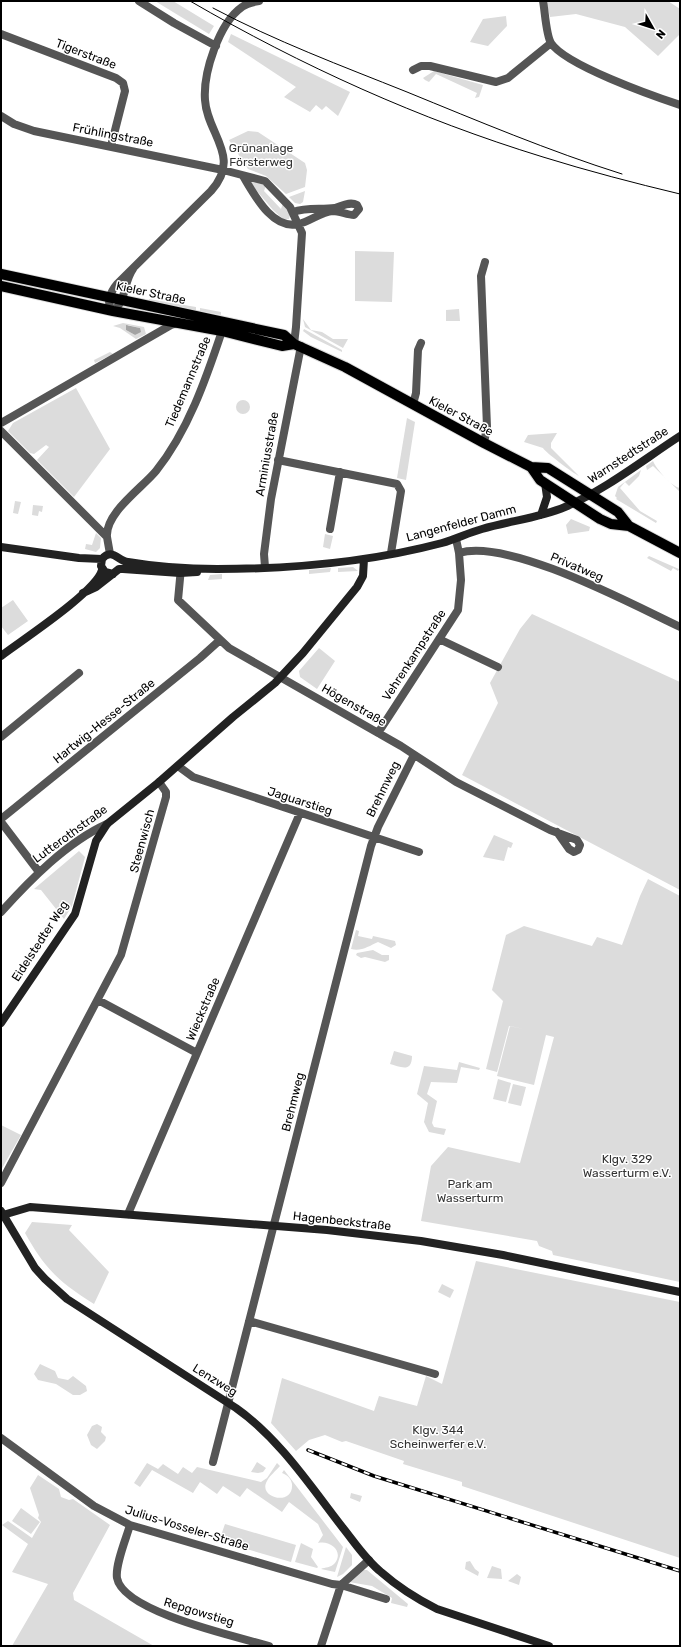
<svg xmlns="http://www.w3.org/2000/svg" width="681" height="1647" font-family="Rubik,sans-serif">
<rect width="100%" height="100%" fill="#fff"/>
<path fill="#dcdcdc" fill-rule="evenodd" d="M 155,1 L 173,1 L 214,26 L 209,34 Z
M 546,1 L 668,1 L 680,9 L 680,34 L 658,56 L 625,27 L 576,14 L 550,17 Z
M 506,16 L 507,26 L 488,46 L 470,42 L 483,19 Z
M 231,34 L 350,92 L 338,116 L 326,106 L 322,110 L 316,105 L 310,112 L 284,97 L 296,87 L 228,42 Z
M 434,71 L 483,85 L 479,97 L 475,98 L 477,93 L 436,74 L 429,82 L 425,80 L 423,78 Z
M 248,131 L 258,132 L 305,163 L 307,170 L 305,187 L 286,194 L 266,176 L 248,169 L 229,140 Z
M 254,180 L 266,185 L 264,191 L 281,209 L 283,203 L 290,215 L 289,219 L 284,220 L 273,210 L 251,184 Z
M 305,191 L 303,202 L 300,204 L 295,203 L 289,197 Z
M 355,251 L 394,252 L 392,302 L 355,301 Z
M 149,299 L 196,307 L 196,311 L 149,302 Z
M 200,308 L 221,312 L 221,315 L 200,311 Z
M 459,309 L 460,321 L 446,321 L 446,310 Z
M 303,319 L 311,330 L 322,332 L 333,339 L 348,339 L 343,348 L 305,327 Z
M 123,323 L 144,327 L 146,334 L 136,339 L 120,328 L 113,326 ZM 128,325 L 140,328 L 135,335 L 126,330 Z
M 304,329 L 342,350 L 342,352 L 311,337 L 303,331 Z
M 110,352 L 113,354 L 95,363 L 94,360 Z
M 76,388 L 110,449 L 74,497 L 37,460 L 49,447 L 46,445 L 34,454 L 30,453 L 8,431 L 13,423 Z
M236 407a7 7 0 1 1 14 0a7 7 0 1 1-14 0Z
M 407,418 L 415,422 L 406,480 L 397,478 Z
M 556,433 L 557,433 L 551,443 L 551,448 L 579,476 C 573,473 545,452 543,448 L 524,442 L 528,435 Z
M 653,461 C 657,470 671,486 680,488 L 680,492 L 653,466 L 647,470 L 646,466 Z
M 641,470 L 639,476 L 629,486 L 625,482 L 620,488 L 640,511 L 657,521 L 656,523 L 616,499 L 617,498 L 615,496 L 618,487 Z
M 15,501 L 21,502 L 18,514 L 13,513 Z
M 33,505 L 43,506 L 42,512 L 39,511 L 38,516 L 32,515 Z
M 571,519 L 590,527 L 589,531 L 568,534 L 566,525 Z
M 96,533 L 101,538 L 100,548 L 96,552 L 85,549 L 86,544 L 92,545 Z
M 325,534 L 333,536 L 330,549 L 323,547 Z
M 649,556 L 679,569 L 678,571 L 673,568 L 671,571 L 647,558 Z
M 353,567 L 358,571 L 338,572 L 338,568 Z
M 331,568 L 330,572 L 309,574 L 309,570 Z
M 222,574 L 222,579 L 208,580 L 210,575 Z
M 13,600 L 28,621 L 8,635 L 1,626 L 1,608 Z
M 532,614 L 680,682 L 680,890 L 462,775 L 498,703 L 490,683 L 520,629 Z
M 319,648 L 335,661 L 317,689 L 300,677 L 299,671 Z
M 494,835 L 513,843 L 511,848 L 508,847 L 504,861 L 483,857 Z
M 79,851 L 85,857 L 72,906 L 64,919 L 41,890 L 34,889 Z
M 648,879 L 680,896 L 680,1282 L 553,1255 L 552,1251 L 539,1246 L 537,1241 L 421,1221 L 431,1166 L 448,1147 L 520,1163 L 554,1037 L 546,1035 L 534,1085 L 497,1076 L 510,1026 L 524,1029 L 509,1026 L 497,1072 L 486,1069 L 503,1001 L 492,990 L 506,935 L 524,926 L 592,946 L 597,937 L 622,945 L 640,896 Z
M 356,930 L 359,931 L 358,936 L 372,939 L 373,936 L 395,941 L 396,945 L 391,948 L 378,942 C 369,946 361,952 351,949 Z
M 373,950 L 382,955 L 389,955 L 389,960 L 385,962 L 365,957 L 361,958 L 356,955 L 357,953 Z
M 394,1051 L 412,1056 C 412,1074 399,1066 390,1064 Z
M 459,1062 L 480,1068 L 479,1070 L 461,1067 L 457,1083 L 431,1082 L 427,1094 L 437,1101 L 432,1123 L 434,1127 L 446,1129 L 444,1135 L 429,1132 L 424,1122 L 428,1103 L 417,1094 L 424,1066 L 457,1070 Z
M 498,1079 L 511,1083 L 506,1102 L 493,1099 Z
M 513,1084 L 526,1087 L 521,1106 L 508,1103 Z
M 1,1125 L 21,1135 L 1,1170 Z
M 32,1222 L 72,1225 L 69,1230 L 109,1272 L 94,1304 C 59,1282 45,1269 25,1233 Z
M 476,1261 L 680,1302 L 680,1558 L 462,1486 L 462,1482 L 403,1464 L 404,1461 L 346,1441 L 342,1442 L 325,1435 L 309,1440 L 296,1451 L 271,1423 L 282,1378 L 374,1411 L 379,1396 L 417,1406 L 426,1376 L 442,1384 Z
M 442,1284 L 454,1290 L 450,1298 L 438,1292 Z
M 40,1364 L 55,1371 L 58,1378 L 68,1380 L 73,1376 L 86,1386 L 87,1391 L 80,1395 L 73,1395 L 56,1384 L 38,1380 L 34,1374 Z
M 97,1424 L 102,1427 L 101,1432 L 106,1437 L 105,1441 L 97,1449 L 91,1445 L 87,1435 L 92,1426 Z
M 257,1462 L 266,1468 L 263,1472 L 258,1473 L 251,1472 Z
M 147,1463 L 158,1469 L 163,1464 L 178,1474 L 183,1467 L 192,1473 L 197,1467 L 261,1482 L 267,1478 L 277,1463 L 280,1466 C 276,1471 270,1475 267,1481 C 257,1498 294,1507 292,1484 C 291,1478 287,1475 282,1473 L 284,1470 L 343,1547 L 335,1572 L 321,1569 C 325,1567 331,1568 335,1563 C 344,1551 330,1540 318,1543 L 323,1535 L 318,1524 L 289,1502 L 282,1512 L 247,1488 L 240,1497 L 223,1486 L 217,1494 L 200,1482 L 193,1493 L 152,1470 L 140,1487 L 134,1483 Z
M 38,1475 L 59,1489 L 61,1497 L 69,1500 L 73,1499 L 110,1525 L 73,1593 L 74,1600 L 154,1646 L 12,1646 L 48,1584 L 12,1572 L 28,1544 L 2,1525 L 8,1521 L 32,1538 L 41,1522 L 38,1518 L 39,1515 L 30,1488 Z
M 351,1493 L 362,1496 L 360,1502 L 350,1498 Z
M 21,1508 L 40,1522 L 31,1534 L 12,1521 Z
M 225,1524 L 296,1545 L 291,1562 L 219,1541 Z
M 301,1543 L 313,1549 L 311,1557 L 318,1567 L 317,1568 L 295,1562 Z
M 346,1547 L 352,1555 L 352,1565 L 343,1574 L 337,1577 Z
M 470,1561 L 475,1569 L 479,1572 L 478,1576 L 465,1569 L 466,1562 Z
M 492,1566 L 501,1569 L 502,1579 L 487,1578 Z
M 362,1570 L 367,1570 L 408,1604 L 407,1607 L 391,1603 L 392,1598 L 372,1586 L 349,1582 Z
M 517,1574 L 521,1577 L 519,1585 L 508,1581 Z"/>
<path fill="#a3a3a3" d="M 126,325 L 140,328 L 141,332 L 135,335 L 126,330 Z"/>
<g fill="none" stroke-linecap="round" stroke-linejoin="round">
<g stroke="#dbdbdb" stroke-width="12">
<path id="primary" d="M 1,274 L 284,335 L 294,344 L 345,367 L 484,443 L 531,467 L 548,468 L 618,512 L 629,526
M 1,286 L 113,311 L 222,331 L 282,346 L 294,344
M 531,467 L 540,480 L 600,519 L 611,524 L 629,526 L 680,553"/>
</g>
<path stroke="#555" stroke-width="8" d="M 139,1 L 174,23 L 216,46
M 543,1 C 545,11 546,35 551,43 C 565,65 653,96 680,105
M 1,34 L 116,78 L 123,83 L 125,91 L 111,146
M 413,70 L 421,66 L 430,66 L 496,82 L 508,78 L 551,43
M 1,116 L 14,124 L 34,131 L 223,170 L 265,181 L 290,207 L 302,233 L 296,327 L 294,344
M 243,176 C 254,194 272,230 298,224 C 310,222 320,212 333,211 C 340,211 347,215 354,215 L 359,209 L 357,205 C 350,201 342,206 335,208 C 321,210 307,207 293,212
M 133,269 C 123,283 127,300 113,311 C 105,304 111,291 117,284 L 211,191 C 242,157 207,134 205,100 C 203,73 219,23 242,7 C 247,3 253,2 259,1
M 413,404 L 416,393 L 418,350 L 421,343
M 1,423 L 171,325 L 178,323
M 1,431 L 107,537 L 110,554
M 484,443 L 487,427 L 481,276 L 485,262
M 278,460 L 397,484 L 401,491 L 391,553
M 330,529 L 340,472
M 107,537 C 105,513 142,488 156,471 C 188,431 206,379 222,331
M 459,553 C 509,538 631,604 680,627
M 265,567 L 264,554 L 271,499 L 301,346
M 181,568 L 178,600 L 229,648 L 401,746 L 456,782 L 550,830 L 577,840 L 580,845 L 578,850 L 574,852 L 569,849 L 557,832
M 439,639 L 498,667
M 378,733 L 458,610 L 461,580 L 459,553 L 456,539
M 1,737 L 79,673
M 178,766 L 193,777 L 419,852
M 1,819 L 200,658 L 220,640
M 1,822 L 39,872
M 1,912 C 30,880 67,842 107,824
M 98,1000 L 197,1053
M 1,1183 L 121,955 L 166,797 L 166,792 L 159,782
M 128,1214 L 300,813
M 249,1321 L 435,1374
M 1,1438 L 94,1506 L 130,1525 L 332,1584 L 341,1585 L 369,1560
M 213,1462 L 371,846 L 378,827 L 414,755
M 130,1525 C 126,1539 115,1565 117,1578 C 123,1612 238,1637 269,1646
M 321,1646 L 341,1585 L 386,1599"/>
<path stroke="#222" stroke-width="8" d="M 541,515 L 547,497 L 545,483
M 1,547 L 79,558 L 102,559
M 113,574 L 105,572 L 101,566 L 102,559 C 112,547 118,561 128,562 C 157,567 188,569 217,569 C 291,569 370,562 442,543 C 456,539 468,533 482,529 C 509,521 539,518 565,507 C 605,490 643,460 680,436
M 83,593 L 96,587 L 119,569 L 123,569 L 180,573 L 197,572
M 1,656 C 22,640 96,592 102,570
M 1,1023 L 75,914 L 96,841 L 107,824 L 159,782 L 233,717 L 275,683 L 303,653 L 357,587 L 363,576 L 364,559
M 1,1211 L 35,1268 L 45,1279 L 67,1299 L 236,1408 C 280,1439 311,1487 343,1528 C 355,1543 366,1560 381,1572 C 398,1587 417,1599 437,1609 L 549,1646
M 3,1215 L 30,1207 L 327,1230 L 421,1241 L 503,1255 L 680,1292"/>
<use href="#primary" stroke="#000" stroke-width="10"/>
<path stroke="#000" stroke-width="1" d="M 190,1 C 302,66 419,119 543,157 C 588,171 634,183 680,194
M 213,8 C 275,41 342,66 407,92 C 478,121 549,151 622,174"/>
<g stroke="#000" stroke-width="3.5">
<path id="rail" d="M 308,1450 L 374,1476 L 680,1571"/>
</g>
<use href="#rail" stroke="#fff" stroke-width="2" stroke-dasharray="6" stroke-linecap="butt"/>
</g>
<g text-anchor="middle" stroke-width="3" stroke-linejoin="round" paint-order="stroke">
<g font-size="12" fill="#000" stroke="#fff">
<text transform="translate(86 54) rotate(21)" y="4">Tigerstraße</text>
<text transform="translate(113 135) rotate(11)" y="4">Frühlingstraße</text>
<text transform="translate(151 293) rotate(12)" y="4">Kieler Straße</text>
<text transform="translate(188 382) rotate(-67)" y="4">Tiedemannstraße</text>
<text transform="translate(461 416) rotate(28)" y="4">Kieler Straße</text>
<text transform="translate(267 454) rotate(-80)" y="4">Arminiusstraße</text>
<text transform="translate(628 455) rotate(-33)" y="4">Warnstedtstraße</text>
<text transform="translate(461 523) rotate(-15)" y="4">Langenfelder Damm</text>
<text transform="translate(577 567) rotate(23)" y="4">Privatweg</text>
<text transform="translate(414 655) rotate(-57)" y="4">Vehrenkampstraße</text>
<text transform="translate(354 705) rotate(30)" y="4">Högenstraße</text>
<text transform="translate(104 721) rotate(-39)" y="4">Hartwig-Hesse-Straße</text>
<text transform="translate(383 789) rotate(-64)" y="4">Brehmweg</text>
<text transform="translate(300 801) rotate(18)" y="4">Jaguarstieg</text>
<text transform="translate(70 834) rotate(-36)" y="4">Lutterothstraße</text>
<text transform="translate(142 841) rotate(-75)" y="4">Steenwisch</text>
<text transform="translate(40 941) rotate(-57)" y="4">Eidelstedter Weg</text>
<text transform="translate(203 1009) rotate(-67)" y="4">Wieckstraße</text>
<text transform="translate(293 1102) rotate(-76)" y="4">Brehmweg</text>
<text transform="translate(342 1221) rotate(6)" y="4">Hagenbeckstraße</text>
<text transform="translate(215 1380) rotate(32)" y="4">Lenzweg</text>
<text transform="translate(187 1528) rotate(17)" y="4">Julius-Vosseler-Straße</text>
<text transform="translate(199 1612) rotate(17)" y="4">Repgowstieg</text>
</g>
<g font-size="12" fill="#333" stroke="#fff">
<text x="261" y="152">Grünanlage<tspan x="261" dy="14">Försterweg</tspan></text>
<text x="627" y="1163">Klgv. 329<tspan x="627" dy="14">Wasserturm e.V.</tspan></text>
<text x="470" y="1188">Park am<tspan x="470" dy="14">Wasserturm</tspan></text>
<text x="438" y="1434">Klgv. 344<tspan x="438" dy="14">Scheinwerfer e.V.</tspan></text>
</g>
</g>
<rect width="681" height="1647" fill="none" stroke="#000000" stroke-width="4"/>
<g transform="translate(653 28) rotate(129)" stroke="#ffffff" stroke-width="3" paint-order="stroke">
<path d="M0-3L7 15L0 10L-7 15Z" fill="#000000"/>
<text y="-6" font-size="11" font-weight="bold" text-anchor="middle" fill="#000000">N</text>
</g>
</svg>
